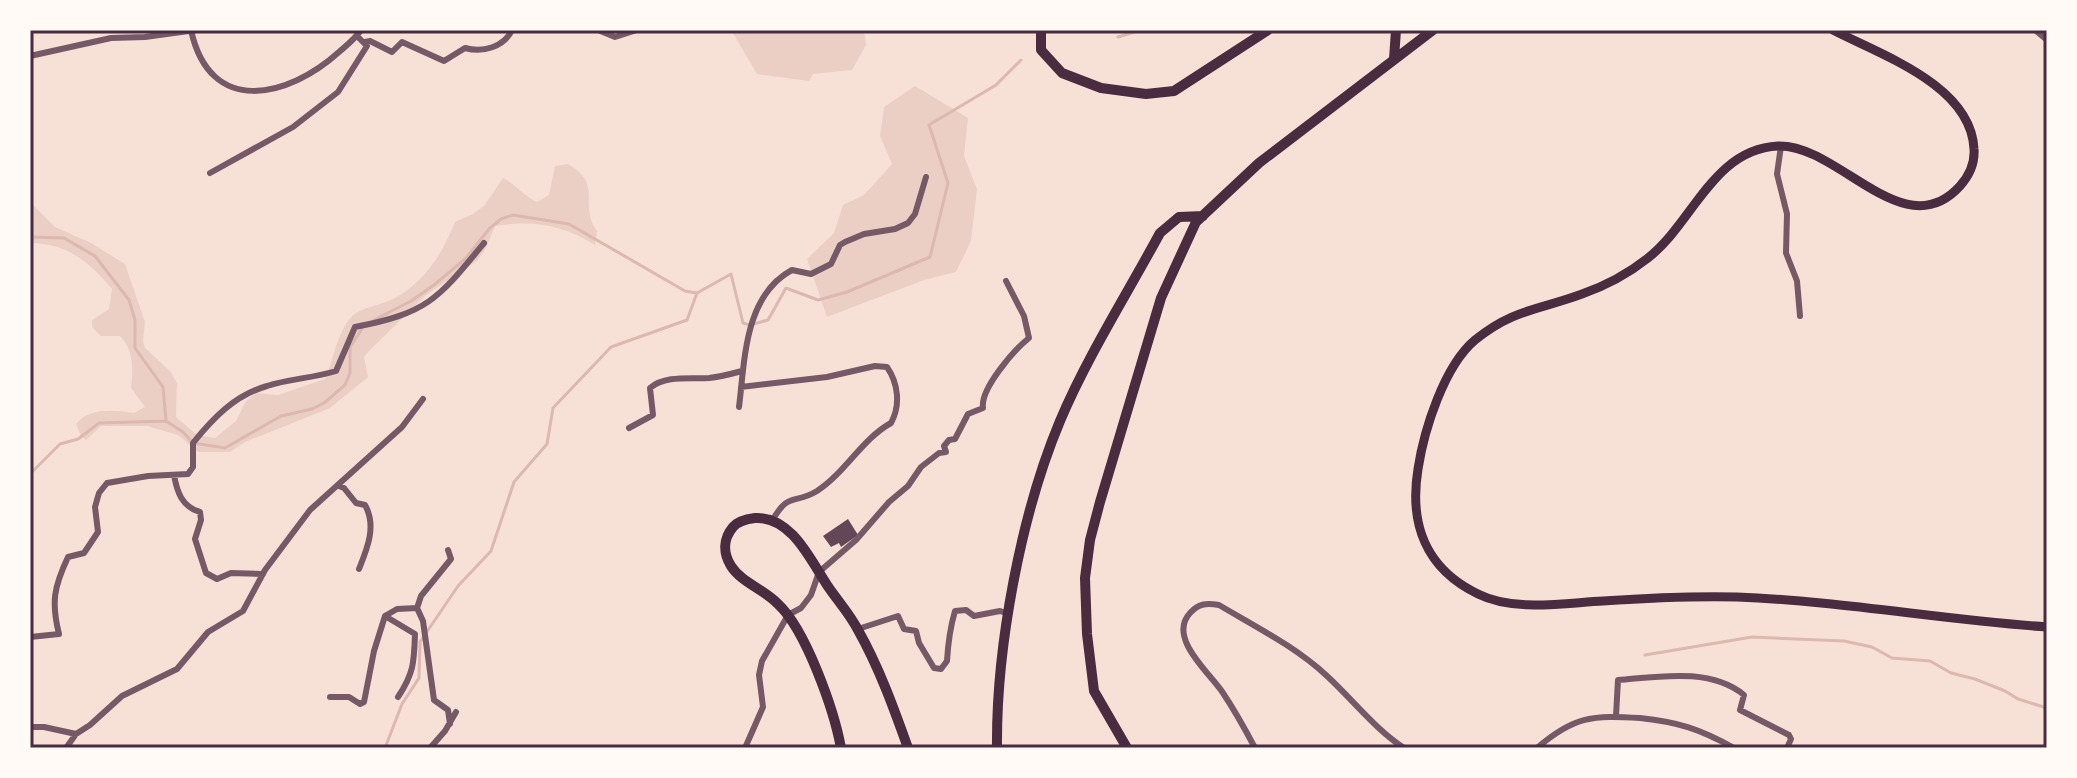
<svg xmlns="http://www.w3.org/2000/svg" width="2077" height="778" font-family="Karla,sans-serif">
<rect width="100%" height="100%" fill="#f7e1d7"/>
<path fill="#ebcfc5" d="M 731,30 L 864,30 L 866,45 L 852,70 L 813,74 L 809,81 L 757,74 Z
M 915,86 L 968,118 L 964,156 L 977,189 L 971,241 L 956,272 L 924,280 L 827,317 L 807,259 L 834,233 L 843,205 L 864,195 L 892,164 L 880,136 L 884,107 Z
M 568,164 C 604,185 578,203 597,231 L 595,245 C 563,225 531,220 495,226 L 485,250 L 477,261 L 426,295 L 369,351 L 364,357 L 368,377 L 330,408 L 245,442 L 230,452 L 198,452 L 178,435 L 147,426 L 101,426 L 86,440 L 81,436 L 76,424 C 89,407 115,410 134,413 L 145,407 L 131,388 C 133,370 134,350 120,336 L 101,336 L 92,327 L 92,320 L 109,309 L 112,289 C 89,262 67,243 30,243 L 30,202 L 55,227 L 91,243 L 125,264 L 145,322 L 143,341 L 145,348 L 170,371 L 177,383 L 176,417 L 197,435 L 215,438 L 236,421 L 246,401 L 256,393 L 278,395 L 325,379 C 334,359 336,334 352,316 C 362,307 381,305 393,299 C 425,282 442,254 455,222 L 473,214 L 484,206 L 503,178 C 517,185 523,196 537,202 L 549,195 L 555,166 Z"/>
<g fill="none" stroke-linecap="round" stroke-linejoin="round">
<path stroke="#dcb8b0" stroke-width="3" d="M 1118,37 L 1141,30
M 30,237 L 64,238 L 95,256 L 129,300 L 135,320 L 135,348 L 163,387 L 166,421 L 183,432 L 193,443 L 225,448 L 281,416 L 312,409 L 324,403 L 345,385 L 350,373 L 350,347 L 364,326
M 374,320 L 411,301 L 434,285 L 465,259 L 490,228 L 501,219 L 513,215 L 569,224 L 685,291 L 697,293
M 30,474 L 60,444 L 78,439 L 99,423 L 166,421
M 1645,655 L 1752,637 L 1844,641 L 1872,647 L 1892,658 L 1930,661 L 1951,673 L 1975,679 L 2005,691 L 2018,699 L 2047,708
M 385,748 L 402,704 L 419,678 L 420,642 L 458,586 L 491,551 L 514,482 L 547,444 L 553,408 L 611,347 L 687,320 L 697,293 L 731,274 L 743,323 L 750,325 L 768,320 L 786,288 L 818,300 L 847,292 L 930,257 L 948,183 L 929,125 L 996,85 L 1021,60"/>
</g>
<path fill="#644757" d="M 848,519 L 858,535 L 841,547 L 839,543 L 831,547 L 823,536 Z"/>
<g fill="none" stroke-linecap="round" stroke-linejoin="round">
<path stroke="#755966" stroke-width="6" d="M 191,30 C 210,117 288,98 339,52 C 347,45 355,39 361,30
M 598,30 L 615,37 L 637,30
M 2035,30 L 2047,40
M 365,42 L 370,41 L 392,52 L 402,42 L 444,61 L 465,48 C 483,53 504,47 512,30
M 30,56 L 111,38 L 145,37 L 196,30
M 1781,146 L 1777,174 L 1787,214 L 1786,253 L 1797,281 L 1800,316
M 210,173 L 293,127 L 338,92 L 367,46 L 357,36
M 741,387 L 827,377 L 875,366 L 887,367 C 898,383 901,405 891,423 C 862,439 845,473 817,491 C 794,505 789,491 772,521
M 739,407 C 745,360 744,296 792,270 L 811,274 L 831,264 L 840,245 L 845,242 L 864,234 L 895,229 L 908,223 L 915,214 L 926,177
M 629,428 L 653,415 L 650,388 C 665,375 690,379 709,378 C 720,377 731,374 742,371
M 174,475 C 177,492 182,507 200,512 L 201,520 L 195,539 L 206,573 L 217,579 L 231,573 L 263,574
M 339,486 L 344,488 L 356,503 L 365,505 C 377,526 367,549 359,569
M 448,550 L 451,559 L 421,596 L 417,608 L 423,621 L 434,700 L 448,710 L 450,724
M 385,616 L 415,634 C 414,662 414,673 398,697
M 858,629 L 898,616 L 904,629 L 916,631 L 919,643 L 934,668 L 941,669 L 947,661 C 948,644 950,628 955,611 L 966,610 L 974,616 L 1000,611 L 1009,614
M 30,637 L 59,634 C 51,602 54,587 68,557 L 84,553 L 98,532 L 95,507 L 99,493 L 107,483 L 148,476 L 188,474 L 193,467 L 193,443 C 213,418 235,395 267,386 C 289,379 313,378 336,371 L 355,327 C 428,313 438,299 484,243
M 330,697 L 349,697 L 360,704 L 364,702 L 374,651 L 385,616 L 397,609 L 417,608
M 1616,716 L 1618,680 C 1657,677 1710,667 1744,695 L 1740,710 L 1789,735 L 1791,739 L 1787,748
M 30,727 L 44,727 L 76,734
M 66,748 L 76,734 L 90,725 L 122,696 L 177,669 L 208,632 L 243,611 L 265,570 L 310,510 L 402,427 L 423,399
M 430,748 L 445,731 L 456,712
M 745,748 L 763,707 L 759,675 L 762,661 L 788,615 L 801,608 L 811,595 L 819,572 L 856,540 L 889,502 L 908,486 L 921,467 L 939,453 L 946,452 L 944,446 L 949,440 L 955,439 L 968,414 L 983,408 C 980,389 1014,350 1029,338 L 1024,316 L 1006,281
M 1255,748 C 1245,729 1235,711 1223,693 C 1210,673 1167,638 1190,613 C 1199,603 1207,603 1219,605 C 1256,627 1296,647 1327,676 C 1353,700 1375,729 1404,748
M 1537,748 C 1574,716 1593,715 1640,718 C 1678,722 1700,729 1734,748"/>
<path stroke="#4a2c40" stroke-width="9" d="M 1833,30 C 1881,55 1971,85 1974,149 C 1975,163 1969,176 1960,186 C 1904,248 1839,144 1778,146 C 1713,149 1693,223 1648,258 C 1629,273 1605,286 1582,294 C 1539,310 1513,309 1475,340 C 1444,366 1424,430 1418,469 C 1409,524 1426,569 1478,594 C 1514,612 1564,603 1603,601 C 1647,598 1693,596 1737,597 C 1841,601 1944,620 2047,627"/>
<path stroke="#4a2c40" stroke-width="10" d="M 1041,30 L 1041,50 L 1062,73 L 1101,88 L 1146,94 L 1174,91 L 1268,30
M 1394,59 L 1396,30
M 841,748 C 834,710 806,630 778,604 C 765,590 741,582 731,566 C 723,553 723,539 733,527 C 738,521 747,519 755,518 C 791,516 810,559 827,585 C 837,600 850,614 858,630 C 879,667 894,709 908,748
M 997,748 C 996,647 1021,514 1060,421 C 1087,357 1127,294 1160,233 L 1179,217 L 1203,216
M 1127,748 L 1094,691 L 1087,634 L 1085,578 L 1090,540 L 1100,502 L 1161,298 L 1196,222 L 1259,163 L 1433,30"/>
</g>
<rect width="2077" height="778" fill="none" stroke="#fffaf5" stroke-width="64"/>
<rect x="32" y="32" width="2013" height="714" fill="none" stroke="#4a2c40" stroke-width="3"/>
</svg>
